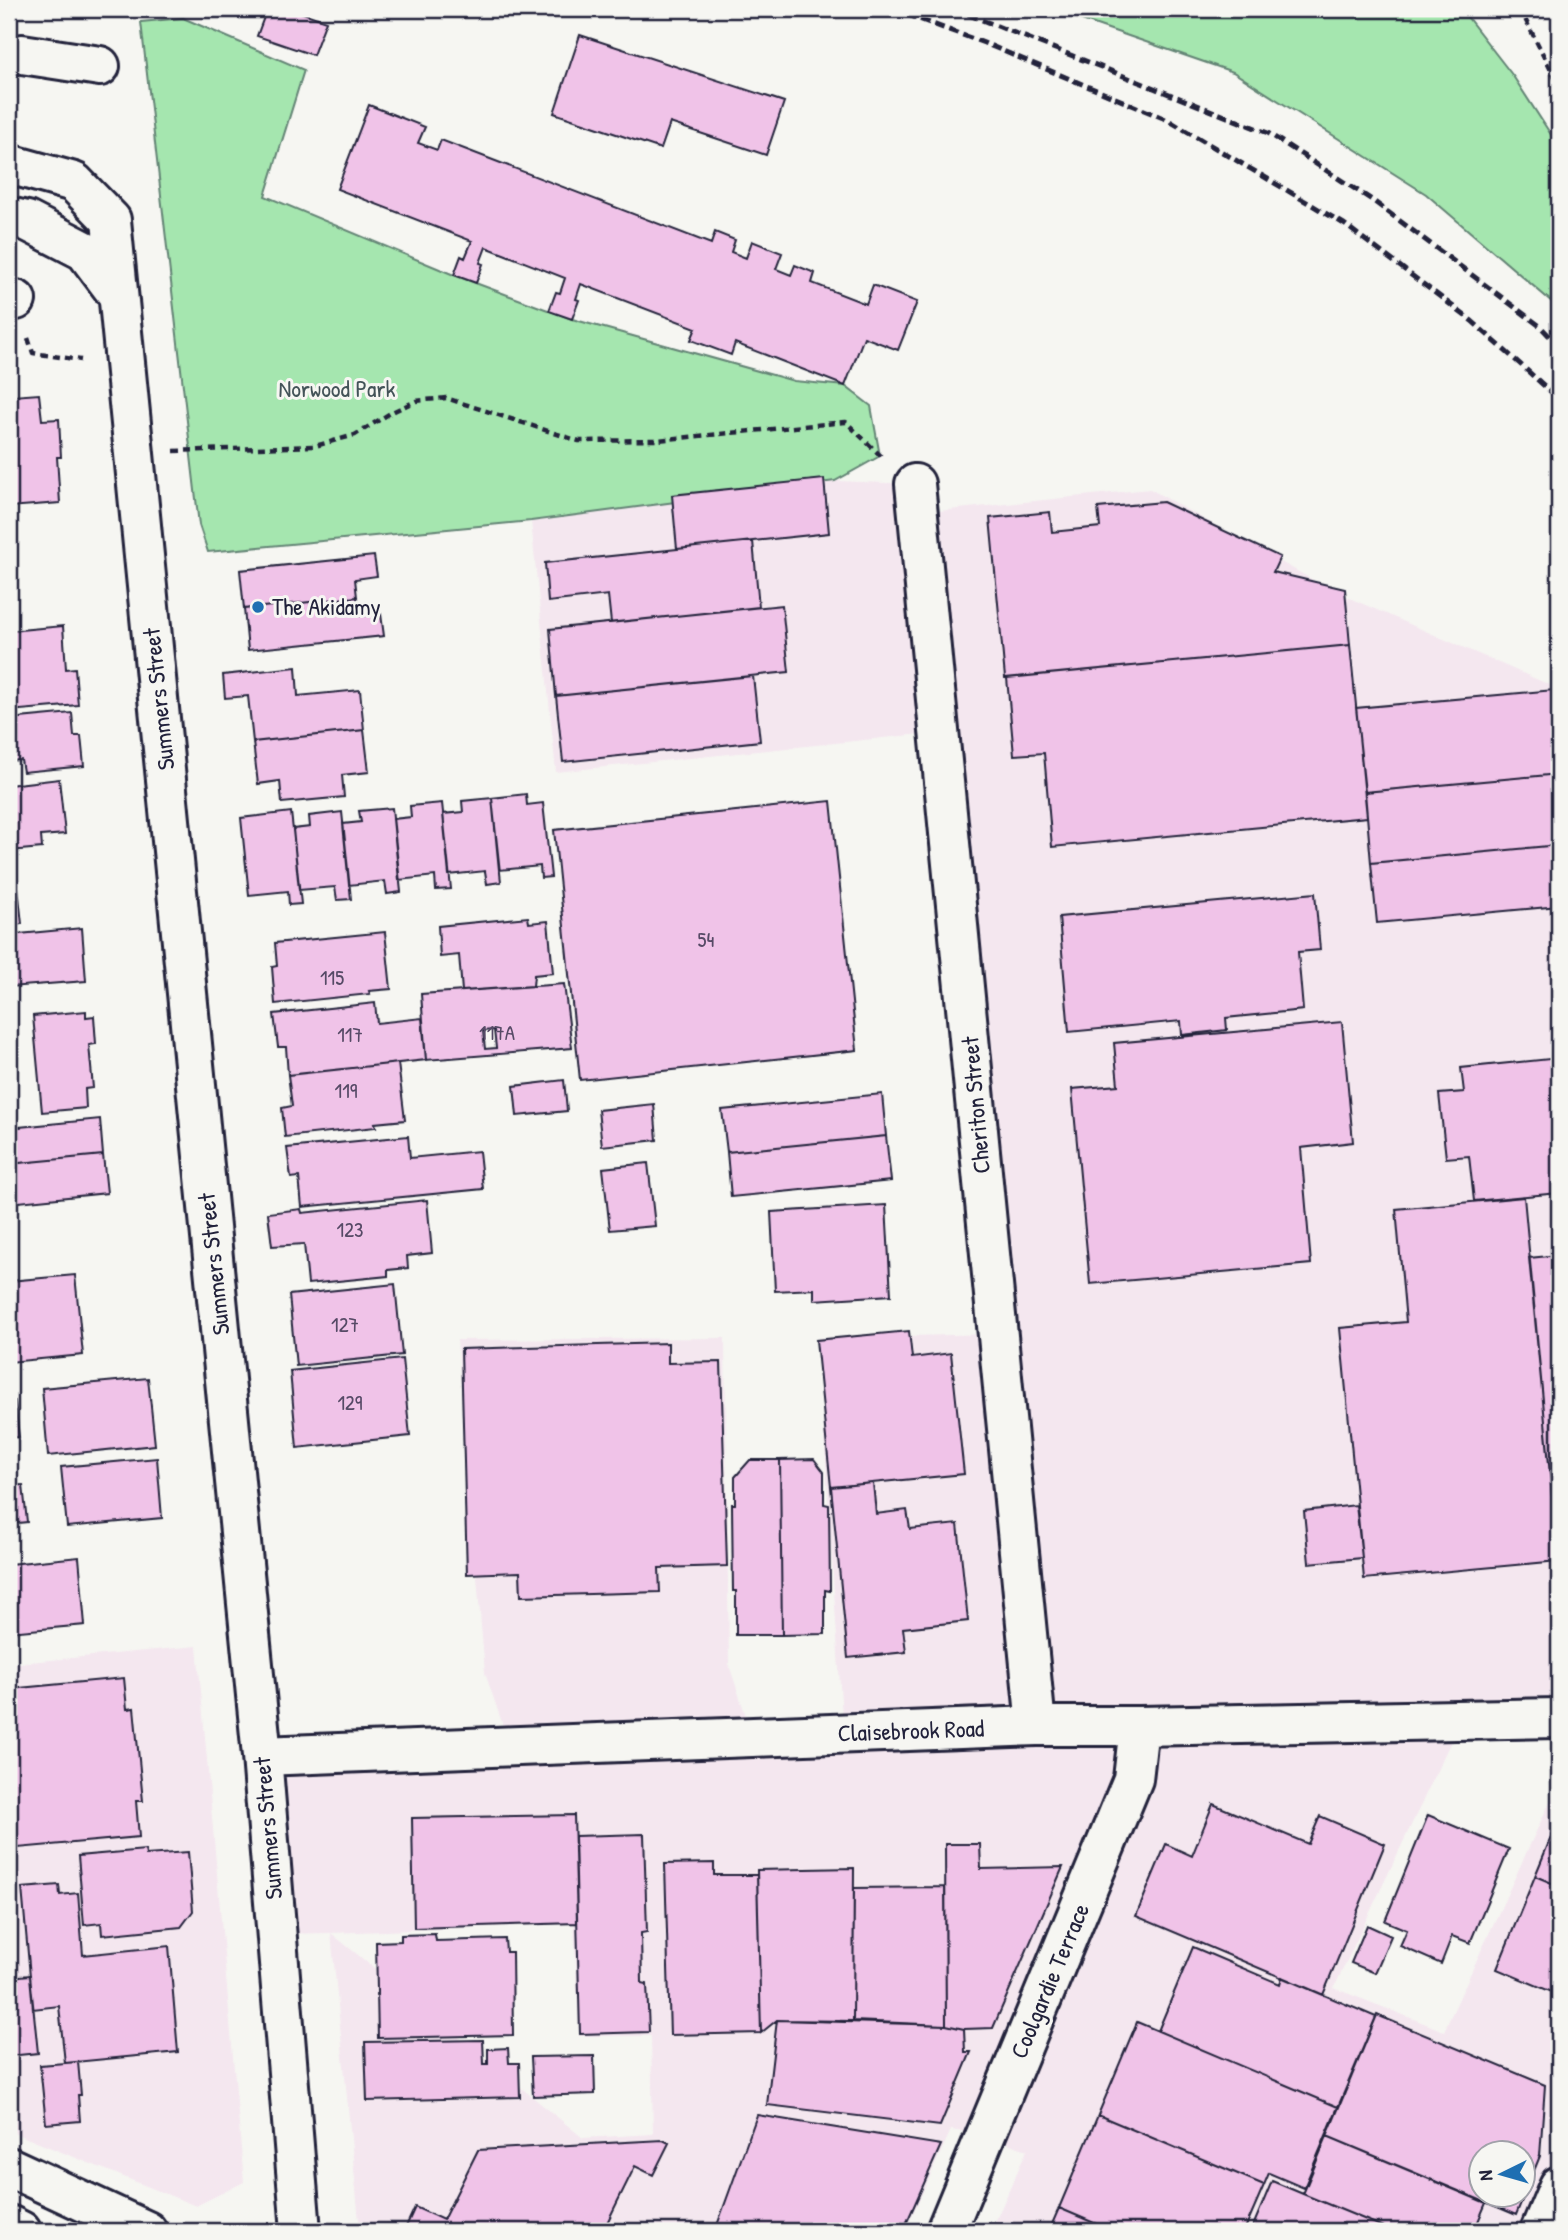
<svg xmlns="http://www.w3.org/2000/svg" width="1568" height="2240" font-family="'Patrick Hand',sans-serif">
<rect width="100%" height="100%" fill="#f6f6f2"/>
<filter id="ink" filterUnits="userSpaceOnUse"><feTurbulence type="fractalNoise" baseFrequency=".0143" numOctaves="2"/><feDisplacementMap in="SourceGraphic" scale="14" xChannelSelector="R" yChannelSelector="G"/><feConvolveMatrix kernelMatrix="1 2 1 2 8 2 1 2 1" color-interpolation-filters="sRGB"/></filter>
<g filter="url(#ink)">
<path fill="#f4e7ef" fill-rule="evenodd" d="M 835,481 L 915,484 L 919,513 L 1150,489 L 1331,590 L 1559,689 L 1559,1718 L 1461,1720 L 1334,1988 L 1444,2031 L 1559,1782 L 1559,2186 L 1540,2231 L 991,2231 L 1027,2150 L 986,2135 L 951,2130 L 905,2231 L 365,2231 L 359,2221 L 331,1933 L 276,1934 L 262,1756 L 510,1746 L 485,1673 L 457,1340 L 725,1338 L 729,1665 L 753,1737 L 843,1733 L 818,1338 L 997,1334 L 940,732 L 556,772 L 531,521 ZM 574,1924 L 579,2036 L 651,2036 L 653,2134 L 583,2138 L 331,1933 ZM 1480,2152 L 1522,2152 L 1522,2194 L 1480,2194 Z
M 197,1646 L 244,2182 L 196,2206 L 9,2131 L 9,1664 Z"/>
<path fill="#a5e6af" stroke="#648475" stroke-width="2" d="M 1050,9 L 1461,9 L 1513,76 L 1559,147 L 1559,308 L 1426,194 L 1233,72 Z
M 183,18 L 304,70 L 265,196 L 454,275 L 572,319 L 794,381 L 845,386 L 871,406 L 880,456 L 835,481 L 531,521 L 208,552 L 199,525 L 141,22 Z"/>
<path fill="#f0c3e8" stroke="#22223b" stroke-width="2" fill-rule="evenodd" d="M 267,9 L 292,9 L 326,21 L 313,55 L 257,36 Z
M 580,35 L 784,102 L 766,155 L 670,123 L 661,149 L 554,113 Z
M 369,105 L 425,127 L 418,143 L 437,150 L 441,140 L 711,244 L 715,232 L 735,240 L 731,252 L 746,258 L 752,241 L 782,253 L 776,269 L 791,275 L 795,265 L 815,273 L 812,283 L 866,304 L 873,285 L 917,302 L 898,350 L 864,337 L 845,386 L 735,343 L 731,355 L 691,340 L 696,328 L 581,284 L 576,299 L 579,300 L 572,319 L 549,311 L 556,292 L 560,293 L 565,278 L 486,247 L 480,263 L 483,264 L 476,283 L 454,275 L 461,256 L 465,258 L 472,241 L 337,189 Z
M 9,381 L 12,381 L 13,396 L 39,394 L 42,420 L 59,419 L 61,457 L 57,457 L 60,503 L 9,507 Z
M 824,479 L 829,533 L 677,549 L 672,495 Z
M 1163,502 L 1280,557 L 1273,572 L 1345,589 L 1350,645 L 1005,678 L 990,518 L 1050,512 L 1052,532 L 1100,527 L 1098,508 Z
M 753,541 L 759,607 L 611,623 L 608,595 L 548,602 L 545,563 Z
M 374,556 L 377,576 L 355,579 L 357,597 L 244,609 L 240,570 Z
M 357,597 L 359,616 L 381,614 L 384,636 L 248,650 L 244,609 Z
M 782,605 L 789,672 L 556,696 L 550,629 Z
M 63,626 L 66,669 L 75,668 L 78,705 L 9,711 L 9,631 Z
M 1350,645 L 1367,817 L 1052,847 L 1044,753 L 1014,755 L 1007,678 Z
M 296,667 L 298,696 L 360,690 L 364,730 L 253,742 L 248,696 L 225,698 L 223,675 Z
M 753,676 L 760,741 L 563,762 L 556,696 Z
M 1554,690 L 1555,707 L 1559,706 L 1559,774 L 1365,792 L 1356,708 Z
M 72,713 L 74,736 L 81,736 L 84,766 L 23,772 L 21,760 L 9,761 L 9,719 Z
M 364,730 L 369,772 L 342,775 L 344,797 L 282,803 L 280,781 L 258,784 L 253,742 Z
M 1559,774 L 1559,845 L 1371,863 L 1365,792 Z
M 59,779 L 65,834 L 41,836 L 42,848 L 9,851 L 9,785 Z
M 526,794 L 527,805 L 543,803 L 551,877 L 541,878 L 540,866 L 499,870 L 492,798 Z
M 492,798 L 501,882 L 487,884 L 485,871 L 449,875 L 443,814 L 463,812 L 462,801 Z
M 831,801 L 857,1050 L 580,1080 L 554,830 Z
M 442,803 L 451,889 L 436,890 L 435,876 L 399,880 L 393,819 L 411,817 L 410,806 Z
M 392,808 L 401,892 L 387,894 L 385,881 L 349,885 L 343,824 L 361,822 L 359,811 Z
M 291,812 L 301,904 L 289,905 L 288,891 L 249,895 L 241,818 Z
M 342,812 L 351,899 L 337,900 L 335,887 L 299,890 L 293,829 L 310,827 L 309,816 Z
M 1559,845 L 1559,906 L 1377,923 L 1371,863 Z
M 16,869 L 22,924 L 9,926 L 9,870 Z
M 1315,893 L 1320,950 L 1298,952 L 1303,1010 L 1226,1018 L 1227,1030 L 1182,1035 L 1181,1021 L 1069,1032 L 1059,917 Z
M 528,917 L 529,923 L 548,921 L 553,973 L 534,975 L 533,986 L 462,991 L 459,955 L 440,957 L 438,926 Z
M 82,928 L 86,981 L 9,987 L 9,935 Z
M 385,932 L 391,989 L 369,991 L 370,994 L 275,1004 L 272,967 L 277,966 L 275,943 Z
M 564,984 L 572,1048 L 426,1060 L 421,994 Z
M 375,1003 L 377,1023 L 422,1018 L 426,1060 L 288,1075 L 286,1047 L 278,1047 L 274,1014 Z
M 86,1011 L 86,1017 L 94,1016 L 96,1044 L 89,1045 L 93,1088 L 85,1089 L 86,1108 L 42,1112 L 33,1016 Z
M 1342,1022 L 1353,1142 L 1301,1148 L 1311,1264 L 1090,1284 L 1072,1089 L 1118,1085 L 1114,1043 Z
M 494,1030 L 496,1048 L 485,1049 L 483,1031 Z
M 1559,1058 L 1559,1193 L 1474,1201 L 1469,1156 L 1446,1158 L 1439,1094 L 1464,1092 L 1461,1068 Z
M 398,1063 L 405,1120 L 375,1123 L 376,1127 L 285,1137 L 282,1108 L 292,1106 L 288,1075 Z
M 564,1080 L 567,1111 L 517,1116 L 514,1086 Z
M 882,1094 L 886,1136 L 727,1152 L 722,1110 Z
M 654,1104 L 657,1140 L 602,1146 L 598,1110 Z
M 100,1119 L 103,1155 L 9,1164 L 9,1128 Z
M 408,1136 L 410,1158 L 479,1151 L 483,1189 L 302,1207 L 299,1177 L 291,1178 L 287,1148 Z
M 886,1136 L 891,1181 L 731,1197 L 727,1152 Z
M 103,1155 L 107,1193 L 9,1203 L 9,1164 Z
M 648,1163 L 655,1226 L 610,1230 L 603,1168 Z
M 1524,1197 L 1558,1561 L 1364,1579 L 1340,1328 L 1406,1322 L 1396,1209 Z
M 427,1200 L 432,1253 L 407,1256 L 408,1268 L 388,1270 L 388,1276 L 308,1284 L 304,1244 L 272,1246 L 268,1213 L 301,1209 L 302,1213 Z
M 886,1205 L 891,1295 L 814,1300 L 814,1289 L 775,1291 L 771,1212 Z
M 1559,1255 L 1559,1503 L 1553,1503 L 1529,1258 Z
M 75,1275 L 83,1355 L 9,1362 L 9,1281 Z
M 395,1284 L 402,1355 L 296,1366 L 289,1295 Z
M 909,1331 L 912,1358 L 951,1353 L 964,1474 L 831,1487 L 816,1340 Z
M 668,1343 L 668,1363 L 721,1362 L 727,1566 L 659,1568 L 660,1592 L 521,1596 L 520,1572 L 467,1574 L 461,1349 Z
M 402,1359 L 410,1436 L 297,1448 L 290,1371 Z
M 148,1378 L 155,1445 L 48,1456 L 42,1388 Z
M 15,1401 L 19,1437 L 9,1438 L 9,1402 Z
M 157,1458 L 162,1518 L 67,1527 L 61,1467 Z
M 814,1459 L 824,1472 L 824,1504 L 829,1505 L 830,1591 L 825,1590 L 825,1634 L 782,1635 L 780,1460 Z
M 750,1460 L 780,1460 L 782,1635 L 736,1635 L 736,1591 L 733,1591 L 732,1504 L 735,1504 L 735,1477 Z
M 873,1483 L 876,1514 L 907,1510 L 910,1529 L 958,1524 L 968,1621 L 903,1628 L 906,1652 L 848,1658 L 831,1487 Z
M 23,1485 L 27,1522 L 9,1524 L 9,1486 Z
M 1356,1505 L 1362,1558 L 1309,1563 L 1304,1511 Z
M 79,1557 L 85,1625 L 9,1632 L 9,1564 Z
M 124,1678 L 127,1709 L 134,1708 L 143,1801 L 136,1801 L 139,1837 L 18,1848 L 9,1746 L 9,1689 Z
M 1213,1804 L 1308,1844 L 1320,1816 L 1385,1844 L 1323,1995 L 1136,1916 L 1166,1844 L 1192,1856 Z
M 574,1815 L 577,1923 L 414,1928 L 412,1818 Z
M 1428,1815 L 1509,1849 L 1470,1943 L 1452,1936 L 1441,1964 L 1400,1946 L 1407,1930 L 1385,1921 Z
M 1559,1818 L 1559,1886 L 1535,1876 Z
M 644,1834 L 647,1932 L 641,1933 L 642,1983 L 647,1984 L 649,2032 L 580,2034 L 575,1836 Z
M 945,1844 L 980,1844 L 981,1869 L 1063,1867 L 993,2028 L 964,2029 L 946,2025 Z
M 145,1850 L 146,1855 L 188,1852 L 193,1911 L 181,1927 L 102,1935 L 101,1923 L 84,1925 L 78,1856 Z
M 714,1863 L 714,1875 L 757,1875 L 761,2033 L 670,2035 L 665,1864 Z
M 854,1868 L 853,2021 L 777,2020 L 761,2033 L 757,1870 Z
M 1535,1876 L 1559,1886 L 1559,1975 L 1552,1992 L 1497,1969 Z
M 59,1885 L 60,1895 L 78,1893 L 83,1955 L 169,1946 L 178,2052 L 65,2063 L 59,2006 L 33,2009 L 22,1888 Z
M 945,1887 L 946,2025 L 853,2021 L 854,1888 Z
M 1367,1925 L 1391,1936 L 1375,1973 L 1351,1963 Z
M 435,1934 L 436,1941 L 505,1939 L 506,1952 L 512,1952 L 513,2035 L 378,2038 L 376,1942 L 401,1941 L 401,1935 Z
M 1193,1947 L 1280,1984 L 1282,1977 L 1376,2017 L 1338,2107 L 1158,2031 Z
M 30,1975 L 38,2053 L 9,2056 L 9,1977 Z
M 1377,2015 L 1545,2085 L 1540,2156 L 1516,2215 L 1327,2136 ZM 1480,2152 L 1522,2152 L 1522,2194 L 1480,2194 Z
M 777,2020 L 946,2025 L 964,2029 L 965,2052 L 971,2052 L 940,2126 L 767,2105 Z
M 1137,2022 L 1338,2107 L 1304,2188 L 1269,2173 L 1264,2185 L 1098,2115 Z
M 483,2040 L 484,2064 L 488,2064 L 488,2049 L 508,2048 L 509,2063 L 519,2063 L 520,2097 L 367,2101 L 365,2042 Z
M 594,2056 L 595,2094 L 533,2096 L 531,2057 Z
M 78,2062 L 81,2095 L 78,2095 L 80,2121 L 46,2124 L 40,2065 Z
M 757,2115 L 941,2145 L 903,2231 L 715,2231 Z
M 1098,2115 L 1264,2185 L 1244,2231 L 1113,2231 L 1059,2208 Z
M 1327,2136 L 1486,2203 L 1474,2231 L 1393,2231 L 1303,2194 Z
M 663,2140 L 669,2143 L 653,2175 L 635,2166 L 604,2229 L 609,2231 L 404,2231 L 415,2207 L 443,2220 L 478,2150 Z
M 1272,2181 L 1303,2194 L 1393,2231 L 1251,2231 Z
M 1059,2208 L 1113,2231 L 1049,2231 Z"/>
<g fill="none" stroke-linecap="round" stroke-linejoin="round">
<g stroke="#22223b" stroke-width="44">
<path id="minor" d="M 22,54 L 100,66
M 9,164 L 74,182 L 111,220 L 262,1756 L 301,2231
M 9,217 L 27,221 L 85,251 L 118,295
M 9,299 L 16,300
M 915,484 L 1036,1726
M 262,1756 L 1036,1726 L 1139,1726 L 1559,1718
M 946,2231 L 1133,1779 L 1139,1726
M 1540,2231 L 1559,2186"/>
</g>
<g stroke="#22223b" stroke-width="44">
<path id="major" d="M 9,2167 L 147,2231
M 9,2225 L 21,2231"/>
</g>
<path stroke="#22223b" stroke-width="4.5" stroke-dasharray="7 5" stroke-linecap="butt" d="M 1520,9 L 1559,86
M 28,338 L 33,353 L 81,360
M 174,451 L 315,446 L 355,435 L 392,412 L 416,401 L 446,398 L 579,441 L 657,440 L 846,422 L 884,459"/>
<use href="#minor" stroke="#f6f6f2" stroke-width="38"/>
<use href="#major" stroke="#f6f6f2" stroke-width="38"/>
<path stroke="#22223b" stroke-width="5" stroke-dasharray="10 5" stroke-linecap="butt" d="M 892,9 L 984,43 L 1168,120 L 1344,224 L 1472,321 L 1559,399
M 954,9 L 1268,133 L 1372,200 L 1540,326 L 1559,346"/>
</g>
</g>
<circle fill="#1f6fb2" stroke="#f6f6f2" stroke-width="2.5" cx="258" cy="607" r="7"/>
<g text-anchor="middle" stroke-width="6" stroke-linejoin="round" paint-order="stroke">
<g font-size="21" fill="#564a66">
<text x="706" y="947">54</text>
<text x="332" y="985">115</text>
<text x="497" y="1040">117A</text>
<text x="350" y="1042">117</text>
<text x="346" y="1098">119</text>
<text x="350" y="1237">123</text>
<text x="345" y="1332">127</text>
<text x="350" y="1410">129</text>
</g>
<g font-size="24" fill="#435358" stroke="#f6f6f2">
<text x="337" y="397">Norwood Park</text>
</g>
<g font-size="24" fill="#22223b" stroke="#f6f6f2" text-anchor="start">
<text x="272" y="615">The Akidamy</text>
</g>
<g font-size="24" fill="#22223b" stroke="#f6f6f2">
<text transform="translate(159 699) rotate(-96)" y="8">Summers Street</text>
<text transform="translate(976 1105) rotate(-95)" y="8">Cheriton Street</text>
<text transform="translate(214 1264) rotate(-96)" y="8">Summers Street</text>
<text transform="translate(911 1731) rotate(-2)" y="8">Claisebrook Road</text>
<text transform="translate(268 1828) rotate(-95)" y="8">Summers Street</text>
<text transform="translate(1050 1981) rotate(-67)" y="8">Coolgardie Terrace</text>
</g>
</g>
<rect width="1568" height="2240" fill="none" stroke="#f6f6f2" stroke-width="35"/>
<rect x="18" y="18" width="1533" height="2205" fill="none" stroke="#22223b" stroke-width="2.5" filter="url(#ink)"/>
<g transform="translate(1502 2174) rotate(265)"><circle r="33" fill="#f6f6f2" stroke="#a1a1a9" stroke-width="2"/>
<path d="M0-5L12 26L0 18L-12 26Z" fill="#1f6fb2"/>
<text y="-10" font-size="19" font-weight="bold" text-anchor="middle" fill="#22223b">N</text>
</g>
</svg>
